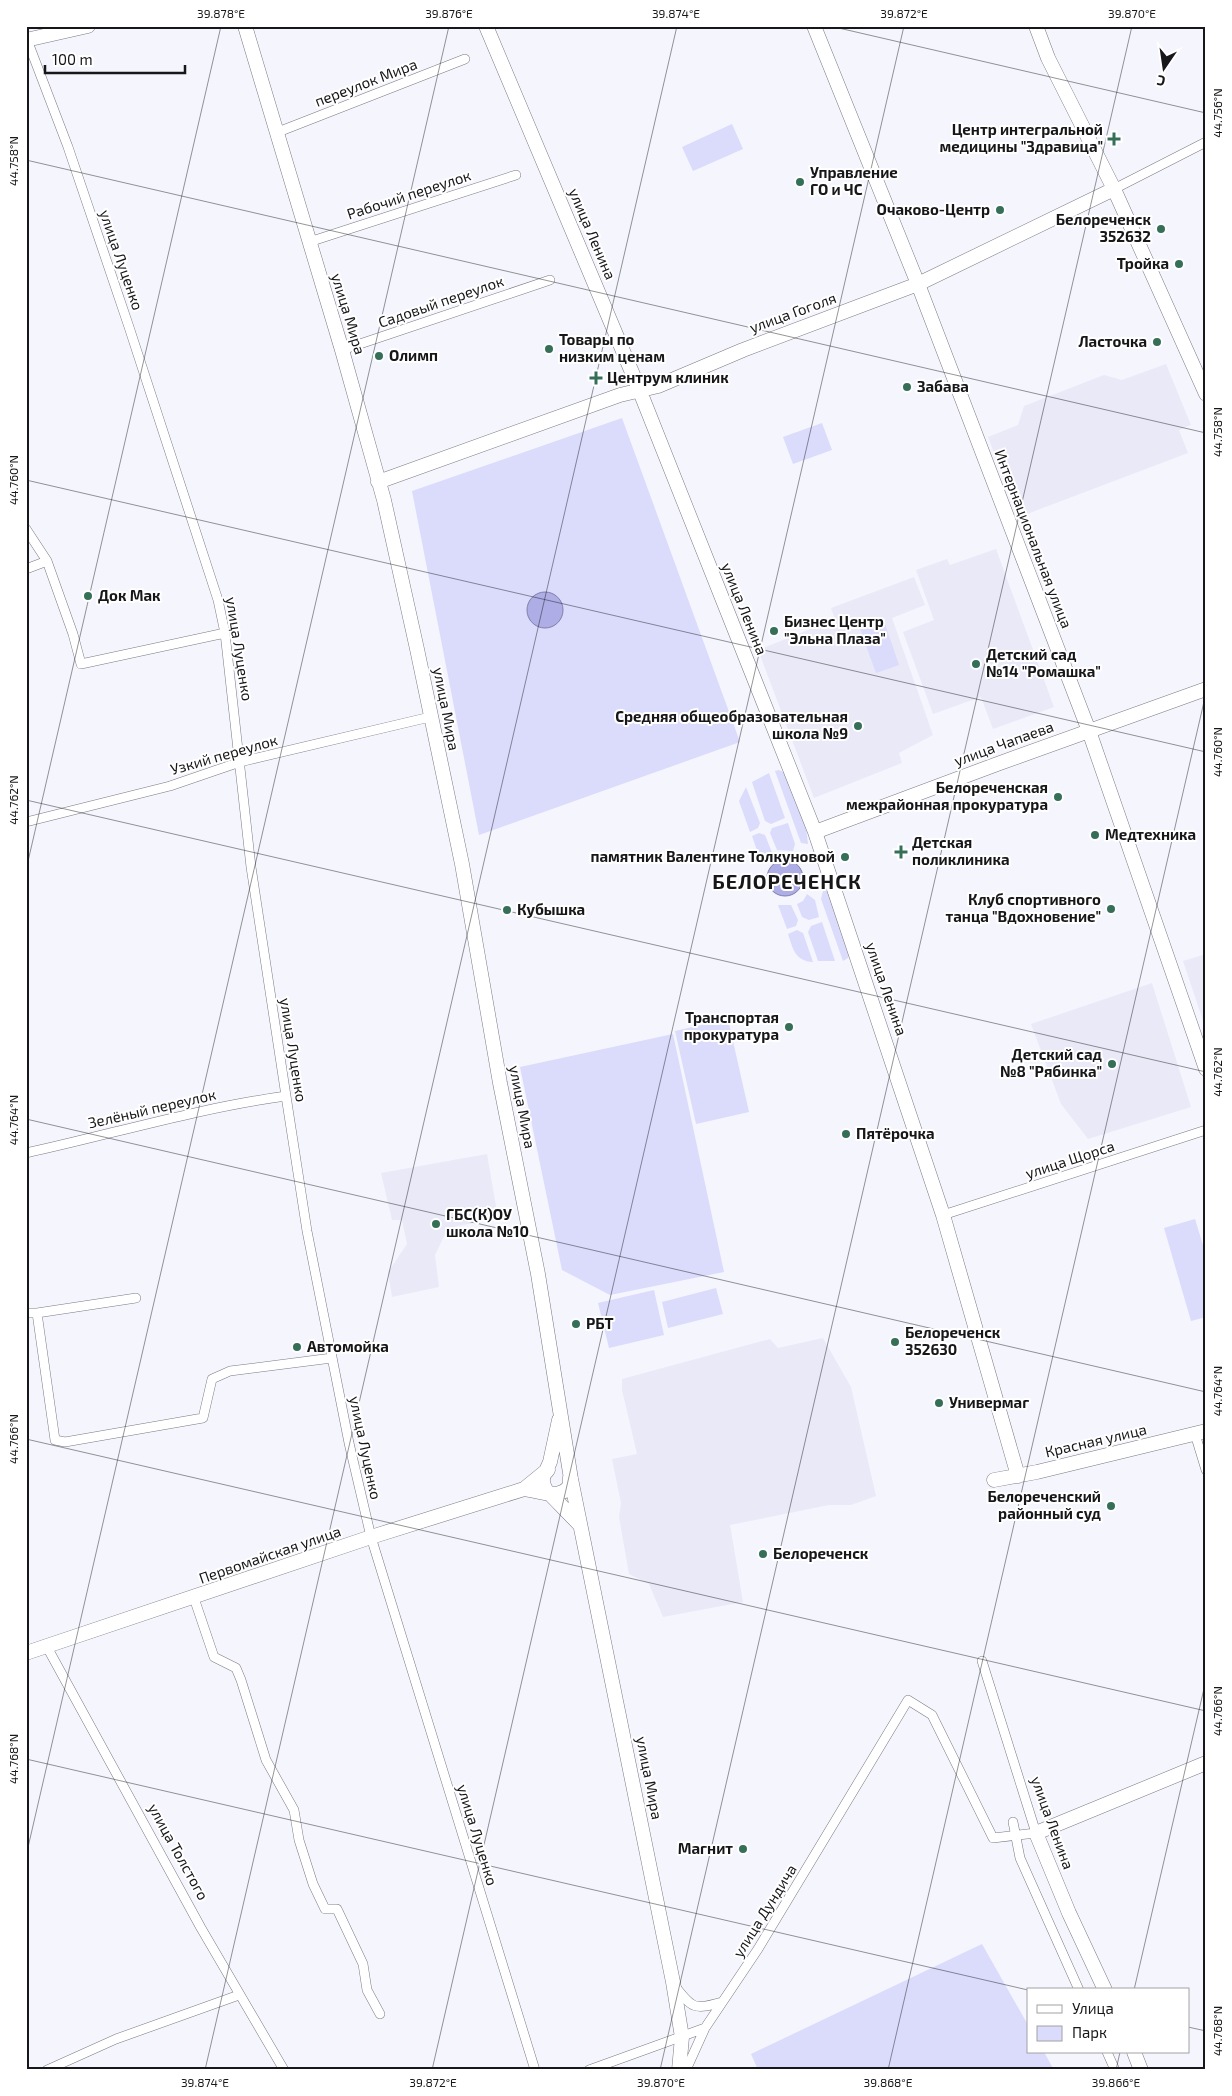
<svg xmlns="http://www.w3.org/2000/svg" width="1232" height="2096" font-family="'Exo 2',sans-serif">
<rect width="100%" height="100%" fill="#f5f5fe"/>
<path fill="#e9e9f8" d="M 1166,364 L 1191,425 L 1179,430 L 1188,453 L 1019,517 L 988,437 L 1018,425 L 1024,406 L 1104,375 L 1122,380 Z
M 996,549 L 1054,707 L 993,729 L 981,697 L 933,714 L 903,632 L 934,620 L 916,570 L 947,559 L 950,565 Z
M 914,577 L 925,605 L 892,618 L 933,735 L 899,753 L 902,763 L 814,798 L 758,650 L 835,619 L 831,608 Z
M 1206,954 L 1206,1030 L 1183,961 Z
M 1152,983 L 1191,1107 L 1088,1139 L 1061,1104 L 1031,1024 Z
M 487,1154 L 498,1218 L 448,1228 L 435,1255 L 439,1287 L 392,1297 L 388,1272 L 407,1244 L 402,1220 L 392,1220 L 381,1173 Z
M 823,1338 L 851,1387 L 876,1496 L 851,1505 L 829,1505 L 730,1525 L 743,1602 L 663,1617 L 649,1584 L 629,1574 L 619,1517 L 621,1503 L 612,1459 L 637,1454 L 622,1390 L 622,1379 L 770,1339 L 778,1348 Z"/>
<path fill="#dbdbfc" d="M 732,124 L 743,149 L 693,171 L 682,147 Z
M 622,418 L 740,742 L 479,835 L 412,491 Z
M 822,423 L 832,450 L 793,464 L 783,437 Z
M 883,618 L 899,665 L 876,673 L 859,626 Z
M 779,770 L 785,773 L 805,819 L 808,844 L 801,843 L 775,771 Z
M 769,773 L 785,818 L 771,824 L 765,821 L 752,782 Z
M 746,787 L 760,823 L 758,828 L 750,832 L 739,801 Z
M 788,823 L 795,844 L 793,851 L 777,850 L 770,833 L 772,828 Z
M 759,833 L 765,835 L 773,855 L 761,862 L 752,836 Z
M 824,887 L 834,902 L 851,952 L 848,958 L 843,961 L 821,899 Z
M 807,894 L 815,900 L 819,917 L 809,920 L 802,917 L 797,904 L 803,901 Z
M 778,905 L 791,905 L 798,920 L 796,926 L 787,929 Z
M 822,922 L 835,961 L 818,961 L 808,932 L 811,926 Z
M 797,930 L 803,933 L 813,962 C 795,961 793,949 788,934 Z
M 728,1019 L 749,1112 L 696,1124 L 675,1031 Z
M 673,1034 L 724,1272 L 610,1295 L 562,1270 L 520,1067 Z
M 1195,1219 L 1206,1255 L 1206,1317 L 1191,1321 L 1164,1228 Z
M 716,1288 L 723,1314 L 668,1328 L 662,1302 Z
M 654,1290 L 664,1335 L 609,1348 L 598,1303 Z
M 982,1944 L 1028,2025 L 1028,2052 L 1044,2052 L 1054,2070 L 758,2070 L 751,2054 Z"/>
<path fill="#aeade6" stroke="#8180a9" d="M527 610a18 18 0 1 1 36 0a18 18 0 1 1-36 0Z
M767 878a18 18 0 1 1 36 0a18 18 0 1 1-36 0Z"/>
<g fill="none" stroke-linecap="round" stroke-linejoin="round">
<g stroke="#7a7a82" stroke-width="10">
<path id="street" d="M 26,37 L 68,147 L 129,327 L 218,600 L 225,633 L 251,867 L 286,1096 L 307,1231 L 349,1443 L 371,1537 L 535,2070
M 278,132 L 465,59
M 1114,189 L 1206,142
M 309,242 L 516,175
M 342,350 L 550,280
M 26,529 L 47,561
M 26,569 L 47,561 L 73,634 L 81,664 L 225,633
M 26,822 L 170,786 L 240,762 L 430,717
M 26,1153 C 113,1134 198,1108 286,1096
M 943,1215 L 1206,1130
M 26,1313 L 37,1313 L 136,1298
M 37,1313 L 55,1440 L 65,1442 L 203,1418 L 212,1379 L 230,1371 L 332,1358
M 1195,1434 L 1206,1470
M 194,1598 L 214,1657 L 236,1668 L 241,1680 L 266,1760 L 294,1810 L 299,1840 L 313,1884 L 325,1909 L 337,1909 L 363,1964 L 367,1990 L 380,2014
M 47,1647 L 201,1928 L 284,2070
M 1013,1822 L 1020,1858 L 1079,1990
M 675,1986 C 692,2009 695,2010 722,2002
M 1107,2052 L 1115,2070
M 47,2070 L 116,2039 L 239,1995
M 589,2070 L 705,2028 L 758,1949 L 908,1700 L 932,1715 L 993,1838 L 1036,1833 L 982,1661
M 686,2070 L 705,2028"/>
</g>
<g stroke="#7a7a82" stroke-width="15">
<path id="secondary" d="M 245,26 L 342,350 L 384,500 L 417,649 L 462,864 L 500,1083 L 538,1274 L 571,1479 L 673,1982 L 682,2037 L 679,2070
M 486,26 L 639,389 L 815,832 L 943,1215 L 1018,1476
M 814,26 L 918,284 L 1089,731 L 1206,1069
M 1036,26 L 1048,58 L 1114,189 L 1206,394
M 26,40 L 88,26
M 378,482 L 620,395 L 658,386 L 743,350 L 918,284 L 1114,189
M 815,832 L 1000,763 L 1206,689
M 548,1470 C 541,1476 542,1483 546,1490 L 580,1525
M 994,1480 L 1037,1472 L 1206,1431
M 524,1489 C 540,1491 561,1501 570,1485 L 570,1477
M 26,1653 L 371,1537 L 524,1489 L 546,1471 L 550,1462 L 559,1420
M 1105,1990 L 1069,1913 L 1036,1833 L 1206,1763
M 1134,2052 L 1141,2070"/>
</g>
<use href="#street" stroke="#fff" stroke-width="9"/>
<use href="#secondary" stroke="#fff" stroke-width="14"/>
</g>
<path fill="none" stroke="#17171a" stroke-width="1" stroke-opacity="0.45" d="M 830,26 L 1206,113M 26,160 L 1206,433M 26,480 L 1206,752M 26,800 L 1206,1072M 26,870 L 221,26M 26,1119 L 1206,1392M 26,1439 L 1206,1711M 26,1759 L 1028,1990M 26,1856 L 449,26M 1134,1990 L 1206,1680M 1188,2027 L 1206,2031M 205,2070 L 677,26M 432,2070 L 904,26M 660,2070 L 1132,26M 888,2070 L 1206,693M 1116,2070 L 1120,2052"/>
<g fill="#356f58" stroke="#fff" stroke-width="2">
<path d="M1111.5 131.5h5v5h5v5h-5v5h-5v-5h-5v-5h5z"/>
<circle cx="800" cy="182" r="5"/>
<circle cx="1000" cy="210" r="5"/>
<circle cx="1161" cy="229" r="5"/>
<circle cx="1179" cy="264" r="5"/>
<circle cx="1157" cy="342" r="5"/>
<circle cx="549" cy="349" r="5"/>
<circle cx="379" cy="356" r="5"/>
<path d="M593.5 370.5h5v5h5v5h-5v5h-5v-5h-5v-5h5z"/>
<circle cx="907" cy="387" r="5"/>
<circle cx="88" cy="596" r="5"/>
<circle cx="774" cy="631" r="5"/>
<circle cx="976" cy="664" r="5"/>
<circle cx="858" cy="726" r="5"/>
<circle cx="1058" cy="797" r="5"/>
<circle cx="1095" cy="835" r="5"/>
<path d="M898.5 844.5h5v5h5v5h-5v5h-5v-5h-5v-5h5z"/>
<circle cx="845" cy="857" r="5"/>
<circle cx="1111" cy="909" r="5"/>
<circle cx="507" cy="910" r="5"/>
<circle cx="789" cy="1027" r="5"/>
<circle cx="1112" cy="1064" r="5"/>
<circle cx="846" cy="1134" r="5"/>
<circle cx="436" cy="1224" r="5"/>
<circle cx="576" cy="1324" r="5"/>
<circle cx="895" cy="1342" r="5"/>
<circle cx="297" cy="1347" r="5"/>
<circle cx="939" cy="1403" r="5"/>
<circle cx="1111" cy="1506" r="5"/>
<circle cx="763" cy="1554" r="5"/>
<circle cx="743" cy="1849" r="5"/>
</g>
<g text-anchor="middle" stroke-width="4" stroke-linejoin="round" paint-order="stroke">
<g font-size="15" fill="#17171a" stroke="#fff">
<text transform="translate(366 83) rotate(-21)" y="5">переулок Мира</text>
<text transform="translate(409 195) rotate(-18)" y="5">Рабочий переулок</text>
<text transform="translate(592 234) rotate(67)" y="5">улица Ленина</text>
<text transform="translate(121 260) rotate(71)" y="5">улица Луценко</text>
<text transform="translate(441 302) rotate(-19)" y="5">Садовый переулок</text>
<text transform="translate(793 313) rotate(-20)" y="5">улица Гоголя</text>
<text transform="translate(348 314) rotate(73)" y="5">улица Мира</text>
<text transform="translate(1033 539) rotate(69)" y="5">Интернациональная улица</text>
<text transform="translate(744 609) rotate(68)" y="5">улица Ленина</text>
<text transform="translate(239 649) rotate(81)" y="5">улица Луценко</text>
<text transform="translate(446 709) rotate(79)" y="5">улица Мира</text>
<text transform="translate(1004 744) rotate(-20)" y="5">улица Чапаева</text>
<text transform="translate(224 755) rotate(-16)" y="5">Узкий переулок</text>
<text transform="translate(886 989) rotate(71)" y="5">улица Ленина</text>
<text transform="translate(293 1050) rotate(81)" y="5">улица Луценко</text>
<text transform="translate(522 1107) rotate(79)" y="5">улица Мира</text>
<text transform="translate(152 1109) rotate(-13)" y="5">Зелёный переулок</text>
<text transform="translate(1070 1160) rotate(-18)" y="5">улица Щорса</text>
<text transform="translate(1096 1441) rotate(-13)" y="5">Красная улица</text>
<text transform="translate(365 1448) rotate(78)" y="5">улица Луценко</text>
<text transform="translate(270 1555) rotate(-19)" y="5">Первомайская улица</text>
<text transform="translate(649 1778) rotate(79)" y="5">улица Мира</text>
<text transform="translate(1052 1823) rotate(70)" y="5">улица Ленина</text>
<text transform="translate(477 1835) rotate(73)" y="5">улица Луценко</text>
<text transform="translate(178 1852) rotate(61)" y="5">улица Толстого</text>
<text transform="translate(765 1911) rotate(-58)" y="5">улица Дундича</text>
</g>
<g font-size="15" font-weight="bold" fill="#17171a" stroke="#fff" text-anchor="start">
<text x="1103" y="135" text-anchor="end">Центр интегральной<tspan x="1103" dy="17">медицины "Здравица"</tspan></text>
<text x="810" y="178">Управление<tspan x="810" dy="17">ГО и ЧС</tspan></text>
<text x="990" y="215" text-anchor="end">Очаково-Центр</text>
<text x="1151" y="225" text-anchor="end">Белореченск<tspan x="1151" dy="17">352632</tspan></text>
<text x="1169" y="269" text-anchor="end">Тройка</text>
<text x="559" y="345">Товары по<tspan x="559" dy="17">низким ценам</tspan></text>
<text x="1147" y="347" text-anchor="end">Ласточка</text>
<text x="389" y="361">Олимп</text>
<text x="607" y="383">Центрум клиник</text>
<text x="917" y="392">Забава</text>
<text x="98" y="601">Док Мак</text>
<text x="784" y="627">Бизнес Центр<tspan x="784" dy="17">"Эльна Плаза"</tspan></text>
<text x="986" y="660">Детский сад<tspan x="986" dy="17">№14 "Ромашка"</tspan></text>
<text x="848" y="722" text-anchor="end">Средняя общеобразовательная<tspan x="848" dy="17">школа №9</tspan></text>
<text x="1048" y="793" text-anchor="end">Белореченская<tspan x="1048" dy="17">межрайонная прокуратура</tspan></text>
<text x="1105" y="840">Медтехника</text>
<text x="912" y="848">Детская<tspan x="912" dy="17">поликлиника</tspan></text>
<text x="835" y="862" text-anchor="end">памятник Валентине Толкуновой</text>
<text x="1101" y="905" text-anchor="end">Клуб спортивного<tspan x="1101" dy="17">танца "Вдохновение"</tspan></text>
<text x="517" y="915">Кубышка</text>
<text x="779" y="1023" text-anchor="end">Транспортая<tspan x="779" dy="17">прокуратура</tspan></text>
<text x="1102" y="1060" text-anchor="end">Детский сад<tspan x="1102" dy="17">№8 "Рябинка"</tspan></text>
<text x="856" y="1139">Пятёрочка</text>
<text x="446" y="1220">ГБС(К)ОУ<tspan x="446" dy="17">школа №10</tspan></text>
<text x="586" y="1329">РБТ</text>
<text x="905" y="1338">Белореченск<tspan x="905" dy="17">352630</tspan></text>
<text x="307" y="1352">Автомойка</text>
<text x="949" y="1408">Универмаг</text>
<text x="1101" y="1502" text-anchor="end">Белореченский<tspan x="1101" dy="17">районный суд</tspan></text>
<text x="773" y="1559">Белореченск</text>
<text x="733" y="1854" text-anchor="end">Магнит</text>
</g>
<g font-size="20" font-weight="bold" letter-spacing="1" fill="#17171a" stroke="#fff">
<text x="787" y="889">БЕЛОРЕЧЕНСК</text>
</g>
</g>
<rect width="1232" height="2096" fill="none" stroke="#ffffff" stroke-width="55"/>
<rect x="1027" y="1988" width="162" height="65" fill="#ffffff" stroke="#a2a2a3"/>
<rect x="1037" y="2005" width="25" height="8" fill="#ffffff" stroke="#a2a2a3"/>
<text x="1072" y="2014" font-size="15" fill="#17171a">Улица</text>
<rect x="1037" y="2026" width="25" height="15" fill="#dbdbfc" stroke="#a2a2a3"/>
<text x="1072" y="2038" font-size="15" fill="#17171a">Парк</text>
<g transform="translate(1164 68) rotate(193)" stroke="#ffffff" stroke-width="4" paint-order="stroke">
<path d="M0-4L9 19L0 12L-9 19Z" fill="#17171a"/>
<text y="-8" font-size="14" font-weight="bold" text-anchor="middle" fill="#17171a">С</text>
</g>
<path d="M45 65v8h140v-8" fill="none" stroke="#17171a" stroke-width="2.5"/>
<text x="52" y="65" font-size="15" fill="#17171a" stroke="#ffffff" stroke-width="4" paint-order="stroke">100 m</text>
<rect x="28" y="28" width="1176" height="2040" fill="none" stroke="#17171a" stroke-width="2"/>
<g font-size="12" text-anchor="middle" fill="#17171a">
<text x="221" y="18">39.878°E</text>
<text x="449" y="18">39.876°E</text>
<text x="676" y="18">39.874°E</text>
<text x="904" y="18">39.872°E</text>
<text x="1132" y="18">39.870°E</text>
<text transform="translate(1218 113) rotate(-90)" y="4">44.756°N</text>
<text transform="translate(14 161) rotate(-90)" y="4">44.758°N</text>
<text transform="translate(1218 432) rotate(-90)" y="4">44.758°N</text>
<text transform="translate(14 480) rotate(-90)" y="4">44.760°N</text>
<text transform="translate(1218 752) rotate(-90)" y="4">44.760°N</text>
<text transform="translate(14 800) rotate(-90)" y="4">44.762°N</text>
<text transform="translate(1218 1072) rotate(-90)" y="4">44.762°N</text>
<text transform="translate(14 1120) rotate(-90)" y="4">44.764°N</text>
<text transform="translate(1218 1391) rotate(-90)" y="4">44.764°N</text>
<text transform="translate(14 1439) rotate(-90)" y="4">44.766°N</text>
<text transform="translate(1218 1711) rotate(-90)" y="4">44.766°N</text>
<text transform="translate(14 1759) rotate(-90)" y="4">44.768°N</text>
<text transform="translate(1218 2031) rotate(-90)" y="4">44.768°N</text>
<text x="205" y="2087">39.874°E</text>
<text x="433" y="2087">39.872°E</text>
<text x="661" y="2087">39.870°E</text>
<text x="888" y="2087">39.868°E</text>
<text x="1116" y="2087">39.866°E</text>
</g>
</svg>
